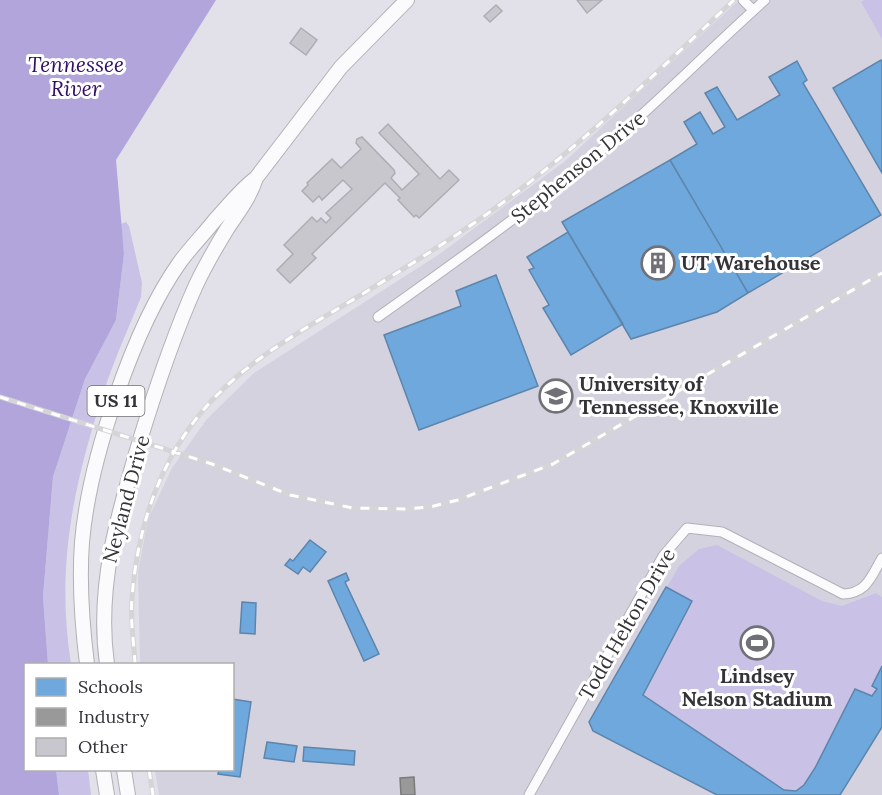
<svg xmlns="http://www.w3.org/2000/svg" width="882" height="795" font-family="Lora,serif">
<rect width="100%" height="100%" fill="#e2e0e8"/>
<path fill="#d5d2e0" d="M 739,0 L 882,0 L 882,795 L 159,795 L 155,770 L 232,770 L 232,664 L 140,664 L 140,661 L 138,572 L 148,519 L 172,468 L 207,419 L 254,373 L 438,255 L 564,162 Z"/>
<path fill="#c9c1e6" d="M 865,0 L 882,0 L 882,39 L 861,2 Z
M 126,222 L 129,226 L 142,283 L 141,297 C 130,325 117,353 107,382 C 75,478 55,563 71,664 L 48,664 L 43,597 L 53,477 L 85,379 L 116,320 L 124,254 L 121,224 Z
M 717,545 L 822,601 L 842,606 L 876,593 L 882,597 L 882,727 L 840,795 L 718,795 L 593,731 L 589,722 L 679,566 L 699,549 Z
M 56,770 L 88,770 L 91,795 L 59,795 Z"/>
<path fill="#b2a5db" d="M 0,0 L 216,0 L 116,160 L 124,254 L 116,320 L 85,379 L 53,477 L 43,597 L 48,664 L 26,664 L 26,770 L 56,770 L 59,795 L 0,795 Z"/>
<path fill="#6fa8dc" stroke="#5d85ab" stroke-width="1.5" d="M 881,60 L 882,62 L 882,173 L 833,88 Z
M 797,61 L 807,80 L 803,83 L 881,215 L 748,293 L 670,160 L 697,144 L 684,122 L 700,112 L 713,134 L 725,127 L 705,93 L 717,87 L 737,120 L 780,95 L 769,77 Z
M 670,160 L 748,293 L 717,312 L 631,339 L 562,222 Z
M 568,232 L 623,324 L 571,355 L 543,308 L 549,305 L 529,270 L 534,268 L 527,257 Z
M 496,275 L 538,386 L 419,430 L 384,335 L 461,306 L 456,291 Z
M 310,540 L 326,552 L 310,572 L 303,567 L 298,574 L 285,565 L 290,559 L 293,561 Z
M 346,573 L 349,580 L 345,582 L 379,654 L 364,661 L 328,581 Z
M 666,587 L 692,601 L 643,695 L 784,790 L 796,791 L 804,785 L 815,768 L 855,689 L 872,696 L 877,689 L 872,686 L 882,666 L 882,727 L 840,795 L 717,795 L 593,731 L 589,722 Z
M 242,602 L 256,603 L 255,634 L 240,633 Z
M 232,699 L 251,702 L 240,777 L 218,774 L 219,770 L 232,770 Z
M 267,742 L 297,746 L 294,762 L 264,758 Z
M 304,747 L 355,751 L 354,765 L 303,761 Z"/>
<path fill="#999" stroke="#7b7a7c" stroke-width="1.5" d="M 414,777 L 415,795 L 401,795 L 400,778 Z"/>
<path fill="#c8c7cd" stroke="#afadb4" stroke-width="1.5" d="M 577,0 L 602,0 L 587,13 Z
M 496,5 L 502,11 L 490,22 L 484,16 Z
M 301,28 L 317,40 L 306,55 L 290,43 Z
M 388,124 L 440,179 L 449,170 L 459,180 L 419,218 L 416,215 L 414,217 L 398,200 L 400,198 L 385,183 L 312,254 L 316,258 L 290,283 L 277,270 L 293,254 L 284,245 L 312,217 L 317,222 L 321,218 L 326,223 L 331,218 L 326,213 L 352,189 L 343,180 L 322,200 L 319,196 L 313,202 L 302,191 L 308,185 L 307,183 L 332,159 L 341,168 L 361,149 L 356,143 L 357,139 L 362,137 L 394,170 L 395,173 L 391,178 L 402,190 L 419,174 L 379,133 Z"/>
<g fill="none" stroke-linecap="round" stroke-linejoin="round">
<g stroke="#b2b1b6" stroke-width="11">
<path id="street" d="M 743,0 L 753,10
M 378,317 C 454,263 531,208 604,148 C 660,101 710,49 765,0
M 529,795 L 663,556 L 687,528 L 722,532 L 843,594 C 867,593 871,577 882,558"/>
</g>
<g stroke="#b2b1b6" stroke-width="16">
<path id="primary" d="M 87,664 C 82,624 79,583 82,542 C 89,461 133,328 180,262 C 191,247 204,234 215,220 C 229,205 240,190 256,178 L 341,67 L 407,0
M 107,664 C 96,587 118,514 140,440 C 156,388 173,336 196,285 C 205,266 216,247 227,229 C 239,211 249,199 256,178
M 103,770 L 107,795
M 124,770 L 128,795"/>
</g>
<use href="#street" stroke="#fbfafc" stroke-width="9"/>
<use href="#primary" stroke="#fbfafc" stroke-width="14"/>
<g stroke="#d5d4d7" stroke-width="5">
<path id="rail" d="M 0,397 L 212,464 L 290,495 L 353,508 L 404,509 L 430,507 L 458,500 L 553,464 L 882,273
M 135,664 C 134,643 130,620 132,598 C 137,532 157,467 200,414 C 240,365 297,333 351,301 C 397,273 443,245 487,214 C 576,151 655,74 734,0
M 149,770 L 153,795"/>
</g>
<use href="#rail" stroke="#fff" stroke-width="3" stroke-dasharray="9" stroke-linecap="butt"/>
</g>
<defs>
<g id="building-ring" transform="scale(1.725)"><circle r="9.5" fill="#fff" stroke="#717076" stroke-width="1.5"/><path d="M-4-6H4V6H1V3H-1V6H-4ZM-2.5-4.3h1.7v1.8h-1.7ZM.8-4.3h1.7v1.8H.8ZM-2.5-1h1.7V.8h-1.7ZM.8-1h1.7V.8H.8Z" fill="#717076"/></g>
<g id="university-ring" transform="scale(1.725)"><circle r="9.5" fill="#fff" stroke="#717076" stroke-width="1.5"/><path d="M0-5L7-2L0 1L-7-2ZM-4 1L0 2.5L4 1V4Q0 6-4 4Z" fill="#717076"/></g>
<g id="stadium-ring" transform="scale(1.725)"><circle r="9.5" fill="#fff" stroke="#717076" stroke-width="1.5"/><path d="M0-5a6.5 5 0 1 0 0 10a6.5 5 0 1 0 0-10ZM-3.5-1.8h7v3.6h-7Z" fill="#717076"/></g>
</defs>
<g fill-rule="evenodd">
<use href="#building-ring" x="658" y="263"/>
<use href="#university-ring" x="556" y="396"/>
<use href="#stadium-ring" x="757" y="643"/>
</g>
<g text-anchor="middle" stroke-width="6" stroke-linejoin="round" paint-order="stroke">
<rect fill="#fff" stroke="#717074" stroke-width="1.5" x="87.5" y="386" width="57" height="30" rx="4.5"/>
<g font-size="18" font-weight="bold" fill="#343338">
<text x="116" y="407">US 11</text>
</g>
<g font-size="20" fill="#343338" stroke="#fff">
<text transform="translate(578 167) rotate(-39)" y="7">Stephenson Drive</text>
<text transform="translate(126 499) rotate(-75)" y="7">Neyland Drive</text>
<text transform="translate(627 624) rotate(-60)" y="7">Todd Helton Drive</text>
</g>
<g font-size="20" font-weight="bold" fill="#343338" stroke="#fff" text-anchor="start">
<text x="681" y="270">UT Warehouse</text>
<text x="579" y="391">University of<tspan x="579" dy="23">Tennessee, Knoxville</tspan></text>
<text x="757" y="683" text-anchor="middle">Lindsey<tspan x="757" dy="23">Nelson Stadium</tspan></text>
</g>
<g font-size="21" font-style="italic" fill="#310d65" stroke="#fff">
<text x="76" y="72">Tennessee<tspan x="76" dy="24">River</tspan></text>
</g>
</g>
<rect x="24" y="663" width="210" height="108" fill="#ffffff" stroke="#aeadaf" stroke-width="1.5"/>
<rect x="36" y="678" width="30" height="18" fill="#6fa8dc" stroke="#aeadaf" stroke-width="1.5"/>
<text x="78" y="693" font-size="18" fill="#343338">Schools</text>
<rect x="36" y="708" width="30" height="18" fill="#999999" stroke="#aeadaf" stroke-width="1.5"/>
<text x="78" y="723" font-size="18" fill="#343338">Industry</text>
<rect x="36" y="738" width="30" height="18" fill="#c8c7cd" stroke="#aeadaf" stroke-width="1.5"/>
<text x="78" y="753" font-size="18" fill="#343338">Other</text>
</svg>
